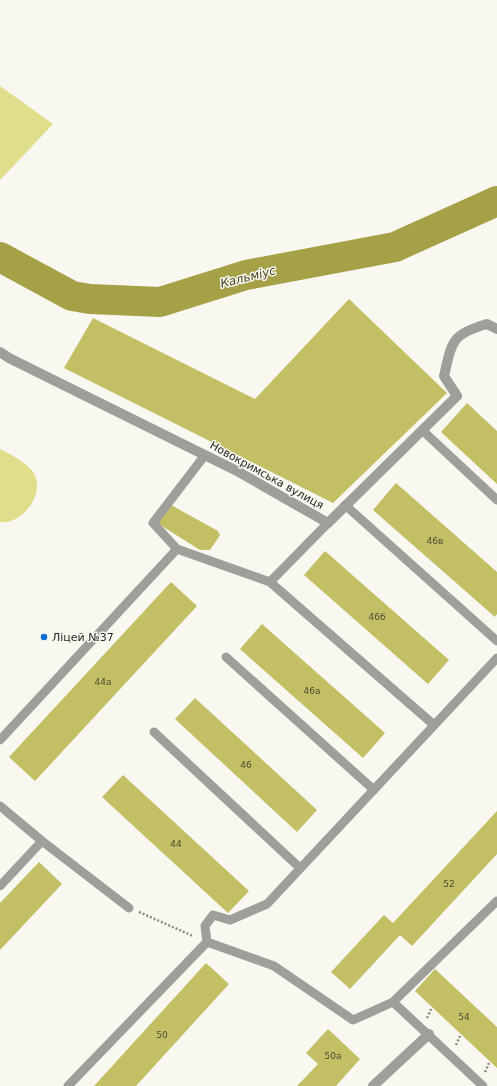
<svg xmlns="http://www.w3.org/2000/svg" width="497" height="1086" font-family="'DejaVu Sans',sans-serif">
<rect width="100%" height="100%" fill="#f8f8f0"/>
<path fill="#e0dd8b" d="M 0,86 L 53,124 L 0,180 Z
M 0,449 C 11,455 26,462 33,472 C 47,493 22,525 0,522 Z"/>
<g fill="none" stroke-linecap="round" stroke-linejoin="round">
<path stroke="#a6a146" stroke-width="30" d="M 0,257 L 72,296 L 90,299 L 160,302 L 246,275 L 395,247 L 497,201"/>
</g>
<path fill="#c3bf64" d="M 349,299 L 447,393 L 333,503 L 64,368 L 93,318 L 255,399 Z
M 467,403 L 497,431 L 497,484 L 441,432 Z
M 396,483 L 497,572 L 497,614 L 495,617 L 373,510 Z
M 171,505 L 218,531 L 220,535 L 210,550 L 200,550 L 157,523 Z
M 325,551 L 449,660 L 428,684 L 304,575 Z
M 171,582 L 197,606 L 35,781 L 9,757 Z
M 262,624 L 385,733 L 363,758 L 240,649 Z
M 195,698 L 317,810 L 297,832 L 175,719 Z
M 123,775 L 249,891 L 228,913 L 102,797 Z
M 497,811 L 497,854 L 412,946 L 400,935 L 350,989 L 331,972 L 384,915 L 393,923 Z
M 39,862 L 62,884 L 0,950 L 0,903 Z
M 206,963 L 229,984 L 136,1086 L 94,1086 Z
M 435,969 L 497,1027 L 497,1068 L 415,991 Z
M 328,1029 L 360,1059 L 336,1086 L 297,1086 L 318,1064 L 306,1053 Z"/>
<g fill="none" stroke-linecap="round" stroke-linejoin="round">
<path stroke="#8d8d88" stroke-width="2.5" stroke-dasharray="2 2" stroke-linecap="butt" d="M 139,912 L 193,936
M 427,1018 L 432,1007
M 456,1045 L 461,1034
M 485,1072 L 490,1061"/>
<path stroke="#9e9e9b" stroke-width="9" d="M 422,430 L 497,500
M 345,505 L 497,641
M 328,523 L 270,582 L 434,725
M 177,549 L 153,523 L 205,455
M 226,657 L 374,790
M 154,732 L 300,868
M 0,740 L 177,549 L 270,582
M 0,806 L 42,841 L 129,908
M 0,886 L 42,841
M 207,942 L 205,926 L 213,915 L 230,920 L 267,904 L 497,658
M 68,1086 L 207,942 L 274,966 L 353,1020 L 393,1002
M 483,1086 L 393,1002 L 497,901"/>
<path stroke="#9e9e9b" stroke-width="10" d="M 0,352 L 9,358 L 237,471 L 328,523 L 457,396 L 444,376 C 452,342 451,334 487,324 L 497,329
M 373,1086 L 429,1034"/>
</g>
<circle fill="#0b6ad3" stroke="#f8f8f0" stroke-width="1.5" cx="44" cy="637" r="4"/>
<g text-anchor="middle" stroke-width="3" stroke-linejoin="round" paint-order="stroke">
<g font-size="9" fill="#4e4d35">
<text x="435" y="544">46в</text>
<text x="377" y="620">46б</text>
<text x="103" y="685">44а</text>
<text x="312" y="694">46а</text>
<text x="246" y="768">46</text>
<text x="176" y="847">44</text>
<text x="449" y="887">52</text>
<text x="464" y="1020">54</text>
<text x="162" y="1038">50</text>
<text x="333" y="1059">50а</text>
</g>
<g font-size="11" fill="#272725" stroke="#f8f8f0">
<text transform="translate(267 475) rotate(29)" y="4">Новокримська вулиця</text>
</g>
<g font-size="11" fill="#272725" stroke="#f8f8f0" text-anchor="start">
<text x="52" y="641">Ліцей №37</text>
</g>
<g font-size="12" font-style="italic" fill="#494720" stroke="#f8f8f0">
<text transform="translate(248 277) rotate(-14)" y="4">Кальміус</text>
</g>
</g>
</svg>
